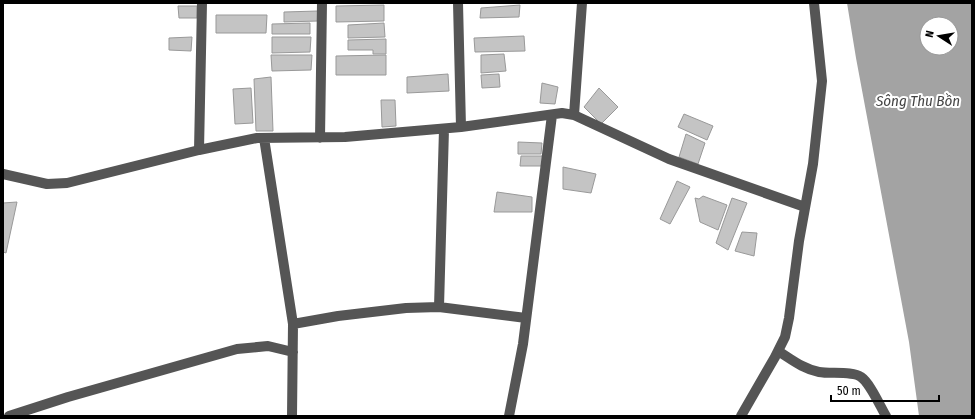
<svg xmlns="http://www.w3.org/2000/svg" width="975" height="419" font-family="'Fira Sans Condensed',sans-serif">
<rect width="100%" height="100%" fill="#fff"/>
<path fill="#a3a3a3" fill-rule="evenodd" d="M 847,3 L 972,3 L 972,416 L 919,416 L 909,342 L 856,58 ZM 927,24 L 951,24 L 951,48 L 927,48 Z"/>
<path fill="#c4c4c4" stroke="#999" d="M 384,5 L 384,21 L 336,22 L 336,6 Z
M 520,5 L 519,17 L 480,18 L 481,8 Z
M 178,6 L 197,6 L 197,18 L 179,18 Z
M 318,11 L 318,21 L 284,22 L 284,12 Z
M 216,15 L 267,15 L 266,33 L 216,33 Z
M 310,23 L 310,34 L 272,34 L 272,24 Z
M 384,23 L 385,37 L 348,38 L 348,25 Z
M 524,36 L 525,51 L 475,52 L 474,38 Z
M 192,37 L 191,51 L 169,50 L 169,38 Z
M 272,37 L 311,37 L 310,52 L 272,53 Z
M 386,39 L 386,54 L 373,54 L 373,50 L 348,50 L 348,40 Z
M 504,54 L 506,71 L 481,73 L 481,55 Z
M 271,55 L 312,55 L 311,70 L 272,71 Z
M 386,55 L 386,75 L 336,75 L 336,56 Z
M 448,74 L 449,91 L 407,93 L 407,77 Z
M 499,74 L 500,87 L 482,88 L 481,75 Z
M 271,77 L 273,131 L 256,131 L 254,79 Z
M 542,83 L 558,87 L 555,104 L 540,103 Z
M 251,88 L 253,123 L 235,124 L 233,89 Z
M 599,88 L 618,107 L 601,124 L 584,107 Z
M 381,100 L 395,100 L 396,126 L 382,127 Z
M 684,114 L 713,126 L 707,140 L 678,127 Z
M 686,134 L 705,143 L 698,164 L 679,157 Z
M 518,142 L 542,143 L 541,154 L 518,154 Z
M 521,156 L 543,156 L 543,166 L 520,166 Z
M 563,167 L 596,174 L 591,193 L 563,189 Z
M 677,181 L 690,187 L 670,224 L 660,219 Z
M 497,192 L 532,197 L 532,212 L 494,212 Z
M 703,196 L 727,205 L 718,230 L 700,222 L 695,198 L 699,199 Z
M 732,198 L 747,203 L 728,250 L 716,243 Z
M 17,202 L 6,253 L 3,252 L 3,203 Z
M 742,232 L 757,233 L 754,256 L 735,251 Z"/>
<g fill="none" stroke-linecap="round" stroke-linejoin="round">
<path stroke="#555" stroke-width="10" d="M 458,3 L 461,127
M 574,115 L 582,3
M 264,138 L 293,324 L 292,416
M 320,138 L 322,3
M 199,150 L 202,3
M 3,174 L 47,184 L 67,183 L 199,150 L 257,138 L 345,137 L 461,127 L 562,113 L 574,115 L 669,159 L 805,207
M 439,307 L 444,129
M 293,324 L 338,316 L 406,308 L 439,307 L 526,318
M 778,351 C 791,359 803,369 819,372 C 830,374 853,371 861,377 C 870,383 880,406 886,416
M 9,416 L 68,397 L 237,349 L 268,346 L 293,352
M 509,416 L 523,344 L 552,115
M 741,416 L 775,357 L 785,337 L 789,318 L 799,241 L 813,164 L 822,81 L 814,3"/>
</g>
<g text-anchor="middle" stroke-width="4" stroke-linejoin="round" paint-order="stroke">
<g font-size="15" font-style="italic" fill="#444" stroke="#fff">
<text x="918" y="106">Sông Thu Bồn</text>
</g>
</g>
<rect width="975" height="419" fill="none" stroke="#000000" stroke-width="8"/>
<g transform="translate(939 36) rotate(282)"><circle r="19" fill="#ffffff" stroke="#999999"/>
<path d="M0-3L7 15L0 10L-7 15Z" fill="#000000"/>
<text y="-6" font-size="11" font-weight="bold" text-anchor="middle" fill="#000000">N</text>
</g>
<path d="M831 395v6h108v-6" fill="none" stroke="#000000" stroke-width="2"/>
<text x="837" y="395" font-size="12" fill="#000000" stroke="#ffffff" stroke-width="3" paint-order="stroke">50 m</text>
</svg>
